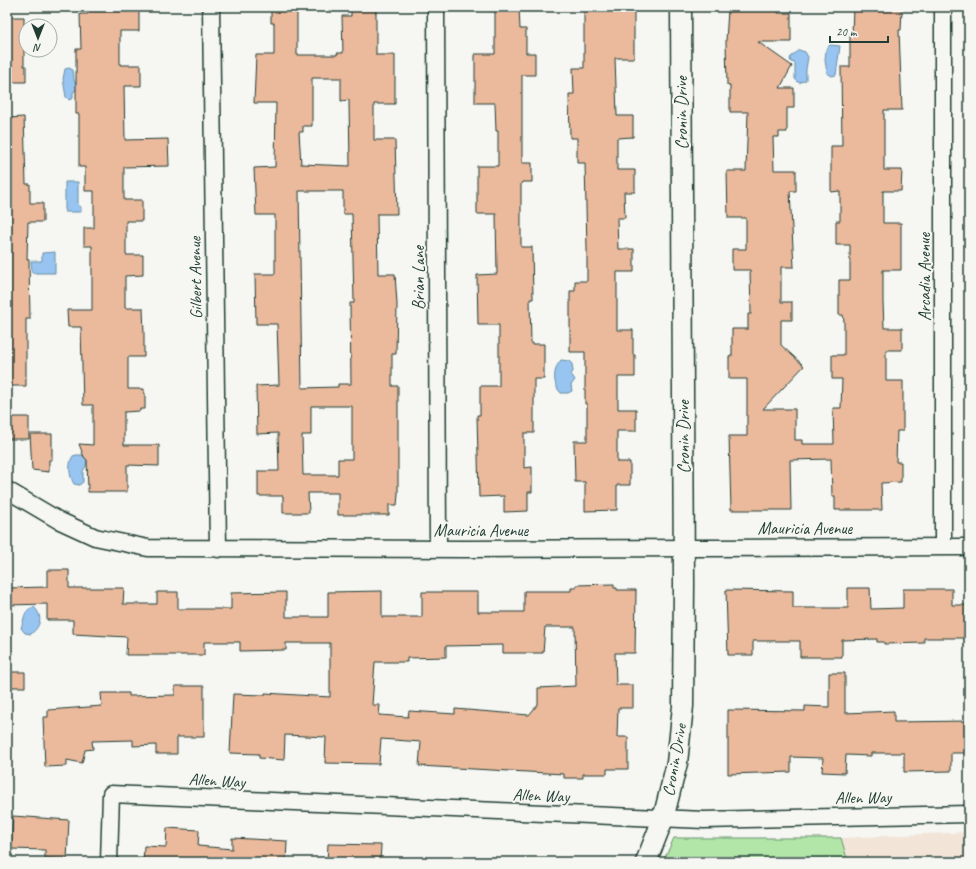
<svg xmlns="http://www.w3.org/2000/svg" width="976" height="869" font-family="Caveat,sans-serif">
<rect width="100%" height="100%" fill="#f6f6f2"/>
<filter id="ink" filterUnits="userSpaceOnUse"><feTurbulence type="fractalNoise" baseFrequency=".025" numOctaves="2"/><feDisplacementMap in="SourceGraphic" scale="8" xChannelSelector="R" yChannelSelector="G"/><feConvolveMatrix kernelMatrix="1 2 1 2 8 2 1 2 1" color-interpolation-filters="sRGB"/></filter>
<g filter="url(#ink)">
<path fill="#f3e4d8" d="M 969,832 L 969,862 L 848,862 L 841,838 Z"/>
<path fill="#b1e6a8" stroke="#68926e" d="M 674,838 L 841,838 L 848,862 L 663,862 Z"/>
<path fill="#97c4f1" stroke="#678ea5" d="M 830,45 L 840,46 L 836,75 L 832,76 L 827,73 L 825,60 L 826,49 Z
M 799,50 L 805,52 L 808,57 L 806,69 L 806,80 L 799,83 L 795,79 L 795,63 L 791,62 L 790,58 Z
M 69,68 L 73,70 L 74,80 L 78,89 L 73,92 L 73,98 L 69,100 L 66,97 L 63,79 L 65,69 Z
M 65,182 L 78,182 L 78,204 L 81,207 L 81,212 L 65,212 Z
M 55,252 L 55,273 L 32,273 L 31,261 L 42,261 L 42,253 Z
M 561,360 L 569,361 L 572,364 L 573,372 L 571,374 L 575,380 L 571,385 L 572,391 L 568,393 L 561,393 C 552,384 553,369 561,360 Z
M 76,455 L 82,455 L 87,460 L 86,466 L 83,471 L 83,482 L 79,485 L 74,484 C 69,476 68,463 73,456 Z
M 34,607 C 43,616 41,626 31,634 L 25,633 L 21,628 C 25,618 23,610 34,607 Z"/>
<path fill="#ebb99c" stroke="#1f3d34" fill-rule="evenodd" d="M 271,7 L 297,7 L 297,55 L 337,55 L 337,53 L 343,53 L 342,16 L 351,16 L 351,7 L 376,7 L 376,55 L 395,55 L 395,104 L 374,104 L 374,140 L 395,140 L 397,214 L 377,214 L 378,274 L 395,274 L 397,304 L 396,354 L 392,354 L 392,386 L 398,386 L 398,494 L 397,505 L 389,505 L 389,515 L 338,515 L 338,493 L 308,493 L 309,513 L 283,513 L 283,496 L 258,496 L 258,471 L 279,471 L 278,433 L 257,434 L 256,386 L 279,385 L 277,324 L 256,324 L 255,274 L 275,274 L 275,215 L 256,215 L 254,168 L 275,167 L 276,103 L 254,103 L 256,55 L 274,55 L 274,23 L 271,23 ZM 312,78 L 341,78 L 341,101 L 349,100 L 350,166 L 301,164 L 299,132 L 303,132 L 303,126 L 312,126 ZM 299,191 L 343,191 L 343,214 L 352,214 L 354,303 L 350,303 L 351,384 L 338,384 L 338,387 L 302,388 ZM 311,406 L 352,406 L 352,459 L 338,459 L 338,475 L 303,475 L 302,435 L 311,435 Z
M 495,7 L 519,7 L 520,29 L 526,29 L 526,53 L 535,53 L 535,75 L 522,75 L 522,163 L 532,163 L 532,182 L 522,182 L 521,184 L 521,247 L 532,247 L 533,299 L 530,299 L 531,344 L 544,344 L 544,379 L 534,379 L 534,433 L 524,433 L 524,468 L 532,467 L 532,492 L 528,492 L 528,511 L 504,512 L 504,496 L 479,497 L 477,415 L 480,415 L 480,386 L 499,386 L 499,325 L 478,325 L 477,275 L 497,274 L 496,214 L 477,214 L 477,166 L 498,166 L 498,131 L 496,131 L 495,103 L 475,103 L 475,54 L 495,54 Z
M 584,7 L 617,7 L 617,11 L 634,11 L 634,58 L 615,58 L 617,116 L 633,116 L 633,137 L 617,138 L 617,170 L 635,170 L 635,192 L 624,192 L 625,218 L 617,218 L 618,249 L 634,249 L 634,272 L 617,272 L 617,330 L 633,330 L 633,355 L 635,355 L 635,377 L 618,377 L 618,409 L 636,409 L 636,431 L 617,431 L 617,462 L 630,462 L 630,485 L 617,485 L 617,510 L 585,511 L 585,482 L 575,482 L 574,441 L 587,441 L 587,404 L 585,404 L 585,352 L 570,352 L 570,291 L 575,291 L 575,281 L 587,281 L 587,249 L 585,163 L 577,163 L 577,138 L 570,138 L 569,94 L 574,94 L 573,68 L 584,68 Z
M 748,7 L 778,7 L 778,13 L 791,13 L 791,42 L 758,42 L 792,66 L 780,88 L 794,88 L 794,108 L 787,108 L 787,132 L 779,132 L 779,137 L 773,137 L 774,170 L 796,170 L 796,191 L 790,191 L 794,267 L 781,267 L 781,302 L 792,302 L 792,320 L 781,320 L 781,345 L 804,366 L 763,409 L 795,409 L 795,440 L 802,440 L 802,444 L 834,444 L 833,408 L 841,408 L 842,379 L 832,379 L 832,355 L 844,355 L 844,321 L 843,315 L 839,315 L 839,280 L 850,280 L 850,245 L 836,245 L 836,221 L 840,221 L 840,191 L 831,192 L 831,146 L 842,146 L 841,67 L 850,67 L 850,36 L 852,36 L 853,7 L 902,9 L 901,30 L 899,30 L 902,110 L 884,110 L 884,170 L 902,170 L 901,191 L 883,191 L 883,223 L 901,223 L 901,270 L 883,270 L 883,302 L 884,328 L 902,328 L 902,350 L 886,350 L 886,381 L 903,381 L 903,431 L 897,431 L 896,462 L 901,462 L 901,482 L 881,483 L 882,510 L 835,510 L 835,496 L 832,496 L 831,459 L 790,460 L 791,510 L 731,510 L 729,436 L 747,436 L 747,379 L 729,379 L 729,356 L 732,356 L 732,329 L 748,329 L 748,314 L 751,314 L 750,270 L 732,270 L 732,249 L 746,249 L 746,218 L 728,218 L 727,171 L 746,171 L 748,112 L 730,112 L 730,85 L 727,85 L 726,41 L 728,10 L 748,10 Z
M 88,11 L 139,11 L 139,31 L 120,31 L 120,65 L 141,65 L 141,86 L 124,86 L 125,140 L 168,139 L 169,166 L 124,167 L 124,200 L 142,200 L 142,221 L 126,221 L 126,255 L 143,255 L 143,275 L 125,276 L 125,308 L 143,308 L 144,334 L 144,357 L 128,357 L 128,389 L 144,389 L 144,393 L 145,393 L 145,409 L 140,409 L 140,411 L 124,412 L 124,445 L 159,445 L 159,466 L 127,465 L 127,492 L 88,492 L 87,460 L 84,457 L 79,444 L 93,445 L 93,405 L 83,405 L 81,327 L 68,327 L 67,310 L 92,310 L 92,246 L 84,246 L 84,228 L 94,228 L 94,191 L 85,191 L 85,167 L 79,167 L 79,114 L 76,114 L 76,49 L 81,49 L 80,14 L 88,14 Z
M 7,17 L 24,17 L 24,66 L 26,66 L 26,82 L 7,82 Z
M 24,117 L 26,184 L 30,184 L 30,203 L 43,203 L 43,222 L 28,222 L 27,259 L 29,259 L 30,319 L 26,319 L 26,386 L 7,386 L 7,118 Z
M 7,417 L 29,417 L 29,439 L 7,439 Z
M 30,434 L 52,434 L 52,460 L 49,460 L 49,472 L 32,470 Z
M 47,570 L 69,570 L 69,588 L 124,588 L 123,604 L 157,604 L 157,592 L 178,592 L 178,609 L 231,609 L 231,593 L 286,592 L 286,617 L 328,617 L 328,592 L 382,591 L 382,617 L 422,617 L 422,592 L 478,592 L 478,612 L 524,612 L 524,591 L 571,591 L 571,588 L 576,588 L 576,585 L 614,584 L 614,588 L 617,588 L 617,590 L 636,590 L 635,653 L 615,653 L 616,685 L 633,685 L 633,708 L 618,708 L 617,737 L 628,737 L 628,769 L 607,769 L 607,774 L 583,774 L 583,778 L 564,778 L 564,774 L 419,766 L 421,742 L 381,739 L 379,764 L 325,763 L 326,737 L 285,735 L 284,760 L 259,758 L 259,754 L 230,753 L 233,694 L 265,695 L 265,693 L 330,697 L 330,643 L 286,643 L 286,650 L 240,651 L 240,642 L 204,642 L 204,655 L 126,655 L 127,637 L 73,634 L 73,620 L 47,620 L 47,604 L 7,605 L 7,588 L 47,587 ZM 545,627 L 575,627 L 576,686 L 538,688 L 538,704 L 529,715 L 455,709 L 455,714 L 409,711 L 408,717 L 379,715 L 380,705 L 372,705 L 375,662 L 407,662 L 407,658 L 446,657 L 446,646 L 503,645 L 503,653 L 543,653 Z
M 848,588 L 870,588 L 871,609 L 903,608 L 903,589 L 952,589 L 952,605 L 969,605 L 969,638 L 924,638 L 924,643 L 884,644 L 884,642 L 877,642 L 877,639 L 842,640 L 842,657 L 800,657 L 800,641 L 753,641 L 753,655 L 728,655 L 726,590 L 793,591 L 793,608 L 848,608 Z
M 7,672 L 25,672 L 25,687 L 7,687 Z
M 829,673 L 845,673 L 845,713 L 894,711 L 894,722 L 969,721 L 969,753 L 951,753 L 951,771 L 904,772 L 904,753 L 871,753 L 871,756 L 846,755 L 845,773 L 822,772 L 823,758 L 791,757 L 791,772 L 728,774 L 728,710 L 805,711 L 805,706 L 829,707 Z
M 175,686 L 204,686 L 204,737 L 177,737 L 177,754 L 156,754 L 156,745 L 133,746 L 133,740 L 92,741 L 93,749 L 85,750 L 82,763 L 67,760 L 67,766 L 45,767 L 43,717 L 48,717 L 48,710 L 102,706 L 101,693 L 129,693 L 129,696 L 175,695 Z
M 13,816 L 69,820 L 67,860 L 45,858 L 45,850 L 11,849 Z
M 167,828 L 199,830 L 198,846 L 232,849 L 232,838 L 287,841 L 286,862 L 143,862 L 144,846 L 166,847 Z
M 328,844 L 381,845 L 380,862 L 327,862 Z"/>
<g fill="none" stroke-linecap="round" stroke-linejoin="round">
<g stroke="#1f3d34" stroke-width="19">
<path id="minor" d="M 211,7 L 218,549
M 436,7 L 438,549
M 943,7 L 943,547
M 7,490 L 58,520 L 95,537 L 148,548 L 467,549 L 969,547
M 109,862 L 111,794 L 704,820 L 969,814"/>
</g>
<g stroke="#1f3d34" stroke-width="23">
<path id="tertiary" d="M 646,862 L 663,819 L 677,763 L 683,706 L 684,584 L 681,7"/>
</g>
<use href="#minor" stroke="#f6f6f2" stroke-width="16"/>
<use href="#tertiary" stroke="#f6f6f2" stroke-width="20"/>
</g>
</g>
<g text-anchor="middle" stroke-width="4" stroke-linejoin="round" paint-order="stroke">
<g font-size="17" fill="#1f3d34" stroke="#f6f6f2">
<text transform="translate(681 113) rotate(-90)" y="6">Cronin Drive</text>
<text transform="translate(924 277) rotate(-90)" y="6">Arcadia Avenue</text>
<text transform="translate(195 278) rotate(-91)" y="6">Gilbert Avenue</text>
<text transform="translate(418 278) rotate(-90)" y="6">Brian Lane</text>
<text transform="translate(683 437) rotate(-90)" y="6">Cronin Drive</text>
<text x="805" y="534">Mauricia Avenue</text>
<text x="481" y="536">Mauricia Avenue</text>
<text transform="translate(674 760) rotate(-80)" y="6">Cronin Drive</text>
<text transform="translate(217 780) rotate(3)" y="6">Allen Way</text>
<text transform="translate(541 795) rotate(2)" y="6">Allen Way</text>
<text transform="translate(863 797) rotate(-1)" y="6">Allen Way</text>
</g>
</g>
<rect width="976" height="869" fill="none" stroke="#f6f6f2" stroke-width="24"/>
<rect x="12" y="12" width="952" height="845" fill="none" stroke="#1f3d34" stroke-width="1.5" filter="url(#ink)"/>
<g transform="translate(38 38) rotate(180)"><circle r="19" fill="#f6f6f2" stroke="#a0aca6"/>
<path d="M0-3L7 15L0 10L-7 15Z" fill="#1f3d34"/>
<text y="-6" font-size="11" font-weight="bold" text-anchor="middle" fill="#1f3d34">N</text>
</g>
<path d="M830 36v6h58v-6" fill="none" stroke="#1f3d34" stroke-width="2"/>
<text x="836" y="36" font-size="12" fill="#1f3d34" stroke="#f6f6f2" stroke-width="3" paint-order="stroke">20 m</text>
</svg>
